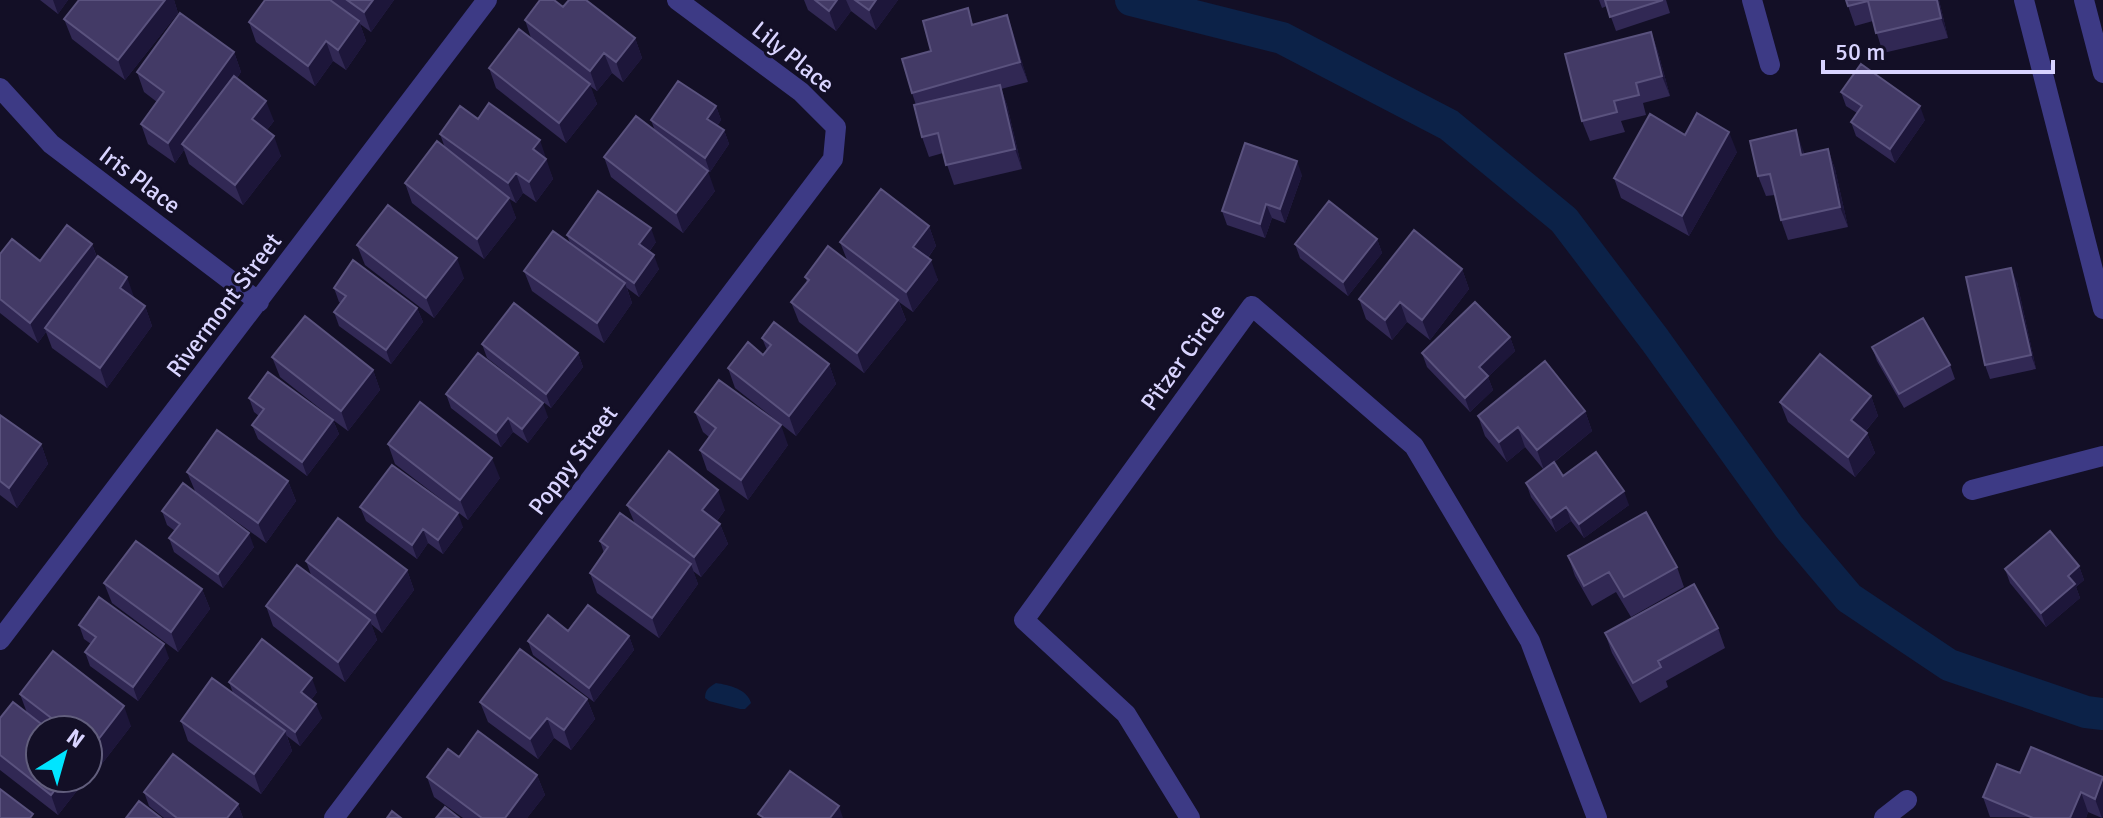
<svg xmlns="http://www.w3.org/2000/svg" width="2103" height="818" font-family="Signika,sans-serif">
<rect width="100%" height="100%" fill="#130f26"/>
<path fill="#0c2248" d="M 716,683 C 729,685 747,689 751,703 L 745,709 L 740,709 L 709,701 L 705,698 C 705,690 709,687 716,683 Z"/>
<g fill="none" stroke-linecap="round" stroke-linejoin="round">
<path stroke="#0c2248" stroke-width="32" d="M 1131,0 L 1282,38 L 1449,125 L 1564,220 L 1655,340 L 1789,527 L 1849,598 L 1949,665 L 2086,712 L 2103,714"/>
<path stroke="#3d3a85" stroke-width="20" d="M 1752,0 L 1770,65
M 2024,0 L 2103,309
M 2084,0 L 2103,73
M 0,88 L 51,144 L 259,302
M 1972,490 L 2103,456
M 0,640 L 487,0
M 334,818 L 833,159 L 836,127 L 801,92 L 677,0
M 1190,818 L 1126,714 L 1024,620 L 1252,306 L 1414,446 L 1530,641 L 1597,818
M 1884,818 L 1907,800"/>
</g>
<path fill="#312854" d="M 40,0 L 68,0 L 58,14 Z
M 79,0 L 174,0 L 178,13 L 125,80 L 72,39 L 64,19 Z
M 265,0 L 394,0 L 371,32 L 360,24 L 366,41 L 346,70 L 333,61 L 315,86 L 256,42 L 249,22 Z
M 804,0 L 898,0 L 876,30 L 851,11 L 836,31 L 808,10 Z
M 1599,0 L 1666,0 L 1670,13 L 1616,31 L 1607,6 L 1602,8 Z
M 1846,0 L 1939,0 L 1948,38 L 1883,53 L 1873,21 L 1855,26 Z
M 563,7 L 635,38 L 642,58 L 623,82 L 612,73 L 597,91 L 590,86 L 597,104 L 566,143 L 496,88 L 489,68 L 531,38 L 525,20 Z
M 1007,15 L 1028,82 L 1001,89 L 1007,105 L 1022,169 L 954,185 L 943,153 L 929,157 L 922,137 L 916,105 L 912,93 L 931,51 L 974,24 Z
M 1651,32 L 1658,52 L 1670,96 L 1643,103 L 1646,115 L 1621,121 L 1625,132 L 1590,141 L 1582,121 Z
M 234,52 L 241,72 L 237,78 L 274,121 L 267,130 L 281,156 L 243,205 L 189,164 L 184,150 L 175,163 L 148,144 L 141,124 L 157,102 L 144,92 L 137,72 Z
M 1841,92 L 1925,120 L 1895,163 L 1856,136 L 1851,122 L 1857,113 L 1846,106 Z
M 716,106 L 721,120 L 717,126 L 724,130 L 729,144 L 710,172 L 690,158 L 715,191 L 683,233 L 611,177 L 604,157 L 655,131 L 651,120 Z
M 478,119 L 547,160 L 546,161 L 553,179 L 536,202 L 523,193 L 516,203 L 508,198 L 516,218 L 484,259 L 412,203 L 405,183 L 445,148 L 440,134 Z
M 1685,135 L 1737,152 L 1689,236 L 1621,198 L 1614,178 Z
M 1828,149 L 1835,169 L 1848,227 L 1788,240 L 1781,220 L 1775,195 L 1766,196 L 1758,176 L 1803,150 L 1804,154 Z
M 1302,175 L 1285,223 L 1272,218 L 1265,238 L 1227,225 L 1222,211 Z
M 929,226 L 936,246 L 928,258 L 938,280 L 913,312 L 899,302 L 906,320 L 864,373 L 799,322 L 791,302 L 807,282 L 805,277 L 847,260 L 840,242 Z
M 567,235 L 656,242 L 649,252 L 659,269 L 639,297 L 627,288 L 632,303 L 604,343 L 532,291 L 524,271 L 570,243 Z
M 1377,239 L 1382,253 L 1348,296 L 1300,258 L 1295,244 Z
M 92,244 L 97,257 L 134,298 L 145,306 L 152,326 L 107,388 L 52,348 L 46,332 L 38,343 L 0,313 L 0,254 L 40,261 Z
M 357,245 L 464,278 L 434,318 L 365,265 Z
M 1462,269 L 1469,289 L 1430,340 L 1407,322 L 1392,340 L 1366,319 L 1359,299 Z
M 2017,282 L 2036,369 L 1990,379 L 1985,365 Z
M 334,288 L 417,308 L 423,322 L 391,364 L 339,326 L 334,312 L 341,303 L 339,302 Z
M 1510,337 L 1515,351 L 1488,377 L 1493,390 L 1470,412 L 1427,367 L 1422,353 Z
M 762,338 L 829,364 L 836,384 L 796,436 L 735,388 L 728,368 L 763,355 L 767,350 Z
M 482,344 L 578,353 L 583,367 L 551,408 L 487,358 Z
M 1872,347 L 1950,365 L 1955,379 L 1904,408 L 1877,361 Z
M 272,357 L 373,370 L 380,390 L 348,431 L 333,420 L 339,434 L 307,476 L 258,439 L 252,425 L 259,416 L 254,412 L 249,398 L 333,419 L 280,377 Z
M 446,394 L 548,417 L 528,443 L 513,432 L 501,447 L 451,408 Z
M 1871,396 L 1878,416 L 1865,432 L 1867,433 L 1875,453 L 1855,477 L 1788,422 L 1780,402 Z
M 1585,411 L 1592,431 L 1552,464 L 1563,476 L 1629,505 L 1584,538 L 1571,521 L 1556,532 L 1531,497 L 1526,483 L 1544,470 L 1525,447 L 1507,462 L 1485,436 L 1478,416 Z
M 695,412 L 788,445 L 748,500 L 707,470 L 700,450 L 709,437 L 703,432 Z
M 0,415 L 41,444 L 48,464 L 17,508 L 0,495 Z
M 388,444 L 500,478 L 468,520 L 395,464 Z
M 187,472 L 288,481 L 296,501 L 266,543 L 205,499 L 254,547 L 223,588 L 174,552 L 169,538 L 175,531 L 167,525 L 162,511 L 195,491 Z
M 627,505 L 725,510 L 717,521 L 720,524 L 728,544 L 701,577 L 693,571 L 698,584 L 659,638 L 597,593 L 590,573 L 604,553 L 600,541 L 635,524 Z
M 360,507 L 463,527 L 443,554 L 428,543 L 417,559 L 366,521 Z
M 1568,556 L 1677,567 L 1684,587 L 1631,617 L 1616,592 L 1592,606 L 1575,576 Z
M 306,561 L 407,570 L 414,590 L 382,633 L 371,624 L 377,640 L 345,682 L 273,626 L 266,606 L 311,575 Z
M 2079,566 L 2084,580 L 2076,587 L 2080,598 L 2046,627 L 2010,583 L 2005,569 Z
M 104,583 L 202,589 L 210,609 L 178,652 L 112,603 Z
M 79,625 L 169,658 L 138,701 L 90,666 L 85,652 L 91,644 L 84,639 Z
M 1718,628 L 1725,648 L 1666,681 L 1668,687 L 1640,703 L 1612,653 L 1605,633 Z
M 568,631 L 629,636 L 634,650 L 594,702 L 533,655 L 528,641 Z
M 229,682 L 317,692 L 311,700 L 322,718 L 300,746 L 287,736 L 292,751 L 261,794 L 188,741 L 181,721 L 233,693 Z
M 20,694 L 131,726 L 98,769 L 88,761 L 88,730 L 40,730 L 40,778 L 87,778 L 58,815 L 0,770 L 0,718 L 27,713 Z
M 587,699 L 595,719 L 571,750 L 554,738 L 538,759 L 488,722 L 480,702 Z
M 459,757 L 537,775 L 545,795 L 527,818 L 463,818 L 434,797 L 427,777 Z
M 2020,773 L 2103,777 L 2102,818 L 2088,812 L 2086,818 L 1990,817 L 1983,797 Z
M 144,792 L 238,804 L 243,818 L 164,818 L 149,806 Z"/>
<path fill="#1d163a" d="M 53,0 L 68,0 L 58,14 Z
M 165,0 L 174,0 L 178,13 L 125,80 L 118,60 Z
M 373,0 L 394,0 L 371,32 L 364,12 Z
M 837,0 L 846,0 L 851,11 L 836,31 L 829,11 Z
M 876,0 L 898,0 L 876,30 L 869,10 Z
M 1937,0 L 1939,0 L 1948,38 L 1941,18 Z
M 1007,15 L 1014,35 L 1028,82 L 1020,62 Z
M 359,21 L 366,41 L 346,70 L 338,50 Z
M 1651,32 L 1658,52 L 1670,96 L 1662,76 Z
M 635,38 L 642,58 L 623,82 L 616,62 Z
M 326,41 L 333,61 L 315,86 L 308,66 Z
M 234,52 L 241,72 L 186,147 L 182,144 L 184,150 L 175,163 L 168,143 Z
M 604,53 L 612,73 L 597,91 L 590,71 Z
M 590,84 L 597,104 L 566,143 L 559,123 Z
M 1000,85 L 1007,105 L 1022,169 L 1015,149 Z
M 266,101 L 274,121 L 260,139 L 252,119 Z
M 716,106 L 721,120 L 712,133 L 707,119 Z
M 1920,106 L 1925,120 L 1895,163 L 1890,149 Z
M 724,130 L 729,144 L 710,172 L 705,158 Z
M 1796,130 L 1803,150 L 1808,175 L 1801,155 Z
M 1729,132 L 1737,152 L 1689,236 L 1682,216 Z
M 274,136 L 281,156 L 243,205 L 235,185 Z
M 540,140 L 553,179 L 536,202 L 529,182 L 533,149 Z
M 1828,149 L 1835,169 L 1848,227 L 1840,207 Z
M 1297,161 L 1302,175 L 1285,223 L 1280,209 Z
M 708,171 L 715,191 L 683,233 L 676,213 Z
M 516,173 L 523,193 L 516,203 L 508,183 Z
M 509,198 L 516,218 L 484,259 L 477,239 Z
M 1266,204 L 1272,218 L 1265,238 L 1260,224 Z
M 929,226 L 936,246 L 921,267 L 913,247 Z
M 651,228 L 656,242 L 644,258 L 639,244 Z
M 1377,239 L 1382,253 L 1348,296 L 1343,282 Z
M 92,244 L 99,264 L 45,328 L 46,332 L 38,343 L 30,323 Z
M 654,255 L 659,269 L 639,297 L 634,283 Z
M 457,258 L 464,278 L 434,318 L 426,298 Z
M 931,260 L 938,280 L 913,312 L 906,292 Z
M 2011,268 L 2017,282 L 2036,369 L 2031,355 Z
M 1462,269 L 1469,289 L 1430,340 L 1422,320 Z
M 127,277 L 134,297 L 127,308 L 120,288 Z
M 625,283 L 632,303 L 604,343 L 597,323 Z
M 898,300 L 906,320 L 864,373 L 857,353 Z
M 1400,302 L 1407,322 L 1392,340 L 1385,320 Z
M 145,306 L 152,326 L 107,388 L 100,368 Z
M 417,308 L 423,322 L 391,364 L 386,350 Z
M 1510,337 L 1515,351 L 1488,377 L 1493,390 L 1470,412 L 1465,398 L 1479,367 Z
M 578,353 L 583,367 L 551,408 L 546,394 Z
M 829,364 L 836,384 L 796,436 L 789,416 Z
M 373,370 L 380,390 L 348,431 L 341,411 Z
M 1871,396 L 1878,416 L 1858,440 L 1851,420 Z
M 543,403 L 548,417 L 528,443 L 522,429 Z
M 1585,411 L 1592,431 L 1544,470 L 1537,450 Z
M 508,418 L 513,432 L 501,447 L 496,433 Z
M 333,420 L 339,434 L 307,476 L 302,462 Z
M 781,425 L 788,445 L 748,500 L 741,480 Z
M 1518,427 L 1525,447 L 1507,462 L 1499,442 Z
M 1867,433 L 1875,453 L 1855,477 L 1848,457 Z
M 41,444 L 48,464 L 17,508 L 9,488 Z
M 492,458 L 500,478 L 468,520 L 460,500 Z
M 288,481 L 296,501 L 266,543 L 258,523 Z
M 718,490 L 725,510 L 710,530 L 702,510 Z
M 1624,491 L 1629,505 L 1584,538 L 1579,524 Z
M 1566,507 L 1571,521 L 1556,532 L 1551,518 Z
M 458,513 L 463,527 L 443,554 L 438,540 Z
M 720,524 L 728,544 L 701,577 L 694,557 Z
M 423,529 L 428,543 L 417,559 L 412,545 Z
M 249,533 L 254,547 L 223,588 L 218,574 Z
M 691,564 L 698,584 L 659,638 L 652,618 Z
M 2079,566 L 2084,580 L 2076,587 L 2080,598 L 2046,627 L 2041,613 L 2068,576 Z
M 407,570 L 414,590 L 382,633 L 375,613 Z
M 202,589 L 210,609 L 178,652 L 171,632 Z
M 370,620 L 377,640 L 345,682 L 338,662 Z
M 629,636 L 634,650 L 594,702 L 589,688 Z
M 164,644 L 169,658 L 138,701 L 133,687 Z
M 312,678 L 317,692 L 306,706 L 301,692 Z
M 587,699 L 595,719 L 571,750 L 564,730 Z
M 316,704 L 322,718 L 300,746 L 295,732 Z
M 124,706 L 131,726 L 98,769 L 91,749 Z
M 547,718 L 554,738 L 538,759 L 530,739 Z
M 285,731 L 292,751 L 261,794 L 254,774 Z
M 537,775 L 545,795 L 527,818 L 505,818 Z
M 64,778 L 87,778 L 58,815 L 51,795 Z
M 2103,779 L 2103,817 L 2102,818 L 2095,799 Z
M 2081,792 L 2088,812 L 2086,818 L 2070,818 Z
M 238,804 L 243,818 L 227,818 Z
M 839,806 L 843,818 L 830,818 Z"/>
<path fill="#433a66" stroke="#5a527e" stroke-width="2" d="M 79,0 L 165,0 L 118,60 L 64,19 Z
M 265,0 L 330,0 L 359,21 L 338,50 L 326,41 L 308,66 L 249,22 Z
M 347,0 L 373,0 L 364,12 Z
M 540,0 L 554,0 L 563,7 L 569,0 L 586,0 L 635,38 L 616,62 L 604,53 L 590,71 L 525,20 Z
M 815,0 L 837,0 L 829,11 Z
M 855,0 L 876,0 L 869,10 Z
M 1605,0 L 1663,0 L 1610,17 Z
M 1846,0 L 1937,0 L 1941,18 L 1876,33 L 1868,1 L 1848,6 Z
M 968,8 L 972,25 L 1007,15 L 1020,62 L 912,93 L 902,59 L 931,51 L 923,21 Z
M 180,13 L 234,52 L 168,143 L 141,124 L 164,92 L 137,72 Z
M 519,29 L 590,84 L 559,123 L 489,68 Z
M 1651,32 L 1662,76 L 1636,83 L 1639,95 L 1614,101 L 1617,112 L 1582,121 L 1565,54 Z
M 1861,64 L 1920,106 L 1890,149 L 1851,122 L 1862,106 L 1841,92 Z
M 234,76 L 266,101 L 252,119 L 274,136 L 235,185 L 182,144 Z
M 678,81 L 716,106 L 707,119 L 724,130 L 705,158 L 651,120 Z
M 1000,85 L 1015,149 L 946,165 L 938,133 L 922,137 L 914,105 Z
M 489,103 L 540,140 L 533,149 L 546,159 L 529,182 L 516,173 L 508,183 L 440,134 L 460,106 L 478,119 Z
M 1697,113 L 1729,132 L 1682,216 L 1614,178 L 1650,114 L 1685,135 Z
M 636,116 L 708,171 L 676,213 L 604,157 Z
M 1796,130 L 1801,155 L 1828,149 L 1840,207 L 1781,220 L 1770,174 L 1758,176 L 1750,141 Z
M 437,141 L 509,198 L 477,239 L 405,183 Z
M 1245,143 L 1297,161 L 1280,209 L 1266,204 L 1260,224 L 1222,211 Z
M 881,189 L 929,226 L 913,247 L 931,260 L 906,292 L 840,242 Z
M 598,191 L 651,228 L 639,244 L 654,255 L 634,283 L 567,235 Z
M 1329,201 L 1377,239 L 1343,282 L 1295,244 Z
M 388,205 L 457,258 L 426,298 L 357,245 Z
M 67,225 L 92,244 L 30,323 L 0,299 L 0,254 L 12,239 L 40,261 Z
M 1414,230 L 1462,269 L 1422,320 L 1400,302 L 1385,320 L 1359,299 Z
M 553,231 L 625,283 L 597,323 L 524,271 Z
M 828,246 L 898,300 L 857,353 L 791,302 L 809,280 L 805,277 Z
M 98,256 L 127,277 L 120,288 L 145,306 L 100,368 L 45,328 Z
M 353,260 L 417,308 L 386,350 L 334,312 L 346,296 L 334,288 Z
M 2011,268 L 2031,355 L 1985,365 L 1966,277 Z
M 1475,302 L 1510,337 L 1479,367 L 1488,376 L 1465,398 L 1422,353 Z
M 514,303 L 578,353 L 546,394 L 482,344 Z
M 305,316 L 373,370 L 341,411 L 272,357 Z
M 1923,318 L 1950,365 L 1899,394 L 1872,347 Z
M 774,322 L 829,364 L 789,416 L 728,368 L 748,342 L 763,355 L 771,345 L 762,338 Z
M 478,353 L 543,403 L 522,429 L 508,418 L 496,433 L 446,394 Z
M 1820,354 L 1871,396 L 1851,420 L 1867,433 L 1848,457 L 1780,402 Z
M 1545,361 L 1585,411 L 1537,450 L 1518,427 L 1499,442 L 1478,416 Z
M 268,372 L 333,420 L 302,462 L 252,425 L 264,409 L 249,398 Z
M 719,380 L 781,425 L 741,480 L 700,450 L 716,428 L 695,412 Z
M 420,402 L 492,458 L 460,500 L 388,444 Z
M 0,415 L 41,444 L 9,488 L 0,481 Z
M 217,430 L 288,481 L 258,523 L 187,472 Z
M 669,451 L 718,490 L 702,510 L 720,524 L 694,557 L 627,505 Z
M 1596,452 L 1624,491 L 1579,524 L 1566,507 L 1551,518 L 1526,483 L 1554,462 L 1563,476 Z
M 392,465 L 458,513 L 438,540 L 423,529 L 412,545 L 360,507 Z
M 183,483 L 249,533 L 218,574 L 169,538 L 180,524 L 162,511 Z
M 1646,512 L 1677,567 L 1624,597 L 1609,572 L 1584,586 L 1568,556 Z
M 620,513 L 691,564 L 652,618 L 590,573 L 608,547 L 600,541 Z
M 338,518 L 407,570 L 375,613 L 306,561 Z
M 2050,531 L 2079,566 L 2068,576 L 2075,584 L 2041,613 L 2005,569 Z
M 136,541 L 202,589 L 171,632 L 104,583 Z
M 297,565 L 370,620 L 338,662 L 266,606 Z
M 1694,584 L 1718,628 L 1658,661 L 1661,667 L 1633,683 L 1605,633 Z
M 99,597 L 164,644 L 133,687 L 85,652 L 96,637 L 79,625 Z
M 588,605 L 629,636 L 589,688 L 528,641 L 548,615 L 568,631 Z
M 262,639 L 312,678 L 301,692 L 316,704 L 295,732 L 229,682 Z
M 520,649 L 587,699 L 564,730 L 547,718 L 530,739 L 480,702 Z
M 53,651 L 124,706 L 91,749 L 88,746 L 88,730 L 67,730 L 20,694 Z
M 212,678 L 285,731 L 254,774 L 181,721 Z
M 13,702 L 49,730 L 40,730 L 40,778 L 64,778 L 51,795 L 0,755 L 0,718 Z
M 478,731 L 537,775 L 505,818 L 482,818 L 427,777 L 448,749 L 459,757 Z
M 2031,747 L 2103,777 L 2095,799 L 2081,792 L 2070,818 L 2033,818 L 1983,797 L 1997,764 L 2020,773 Z
M 173,754 L 238,804 L 227,818 L 177,818 L 144,792 Z
M 790,771 L 839,806 L 830,818 L 764,818 L 758,814 Z
M 0,789 L 33,814 L 30,818 L 0,818 Z
M 139,801 L 161,818 L 126,818 Z
M 445,807 L 459,818 L 436,818 Z
M 392,811 L 401,818 L 387,818 Z"/>
<g text-anchor="middle" stroke-width="6" stroke-linejoin="round" paint-order="stroke">
<g font-size="24" fill="#d9d4ff" stroke="#130f26">
<text transform="translate(793 57) rotate(39)" y="8">Lily Place</text>
<text transform="translate(140 180) rotate(37)" y="8">Iris Place</text>
<text transform="translate(224 305) rotate(-53)" y="8">Rivermont Street</text>
<text transform="translate(1183 357) rotate(-54)" y="8">Pitzer Circle</text>
<text transform="translate(573 460) rotate(-53)" y="8">Poppy Street</text>
</g>
</g>
<g transform="translate(64 754) rotate(37)"><circle r="38" fill="#130f26" stroke="#625e7d" stroke-width="2"/>
<path d="M0-6L14 30L0 20L-14 30Z" fill="#00e5ff"/>
<text y="-12" font-size="22" font-weight="bold" text-anchor="middle" fill="#d9d4ff">N</text>
</g>
<path d="M1823 60v12h230v-12" fill="none" stroke="#d9d4ff" stroke-width="4"/>
<text x="1835" y="60" font-size="24" fill="#d9d4ff" stroke="#130f26" stroke-width="6" paint-order="stroke">50 m</text>
</svg>
